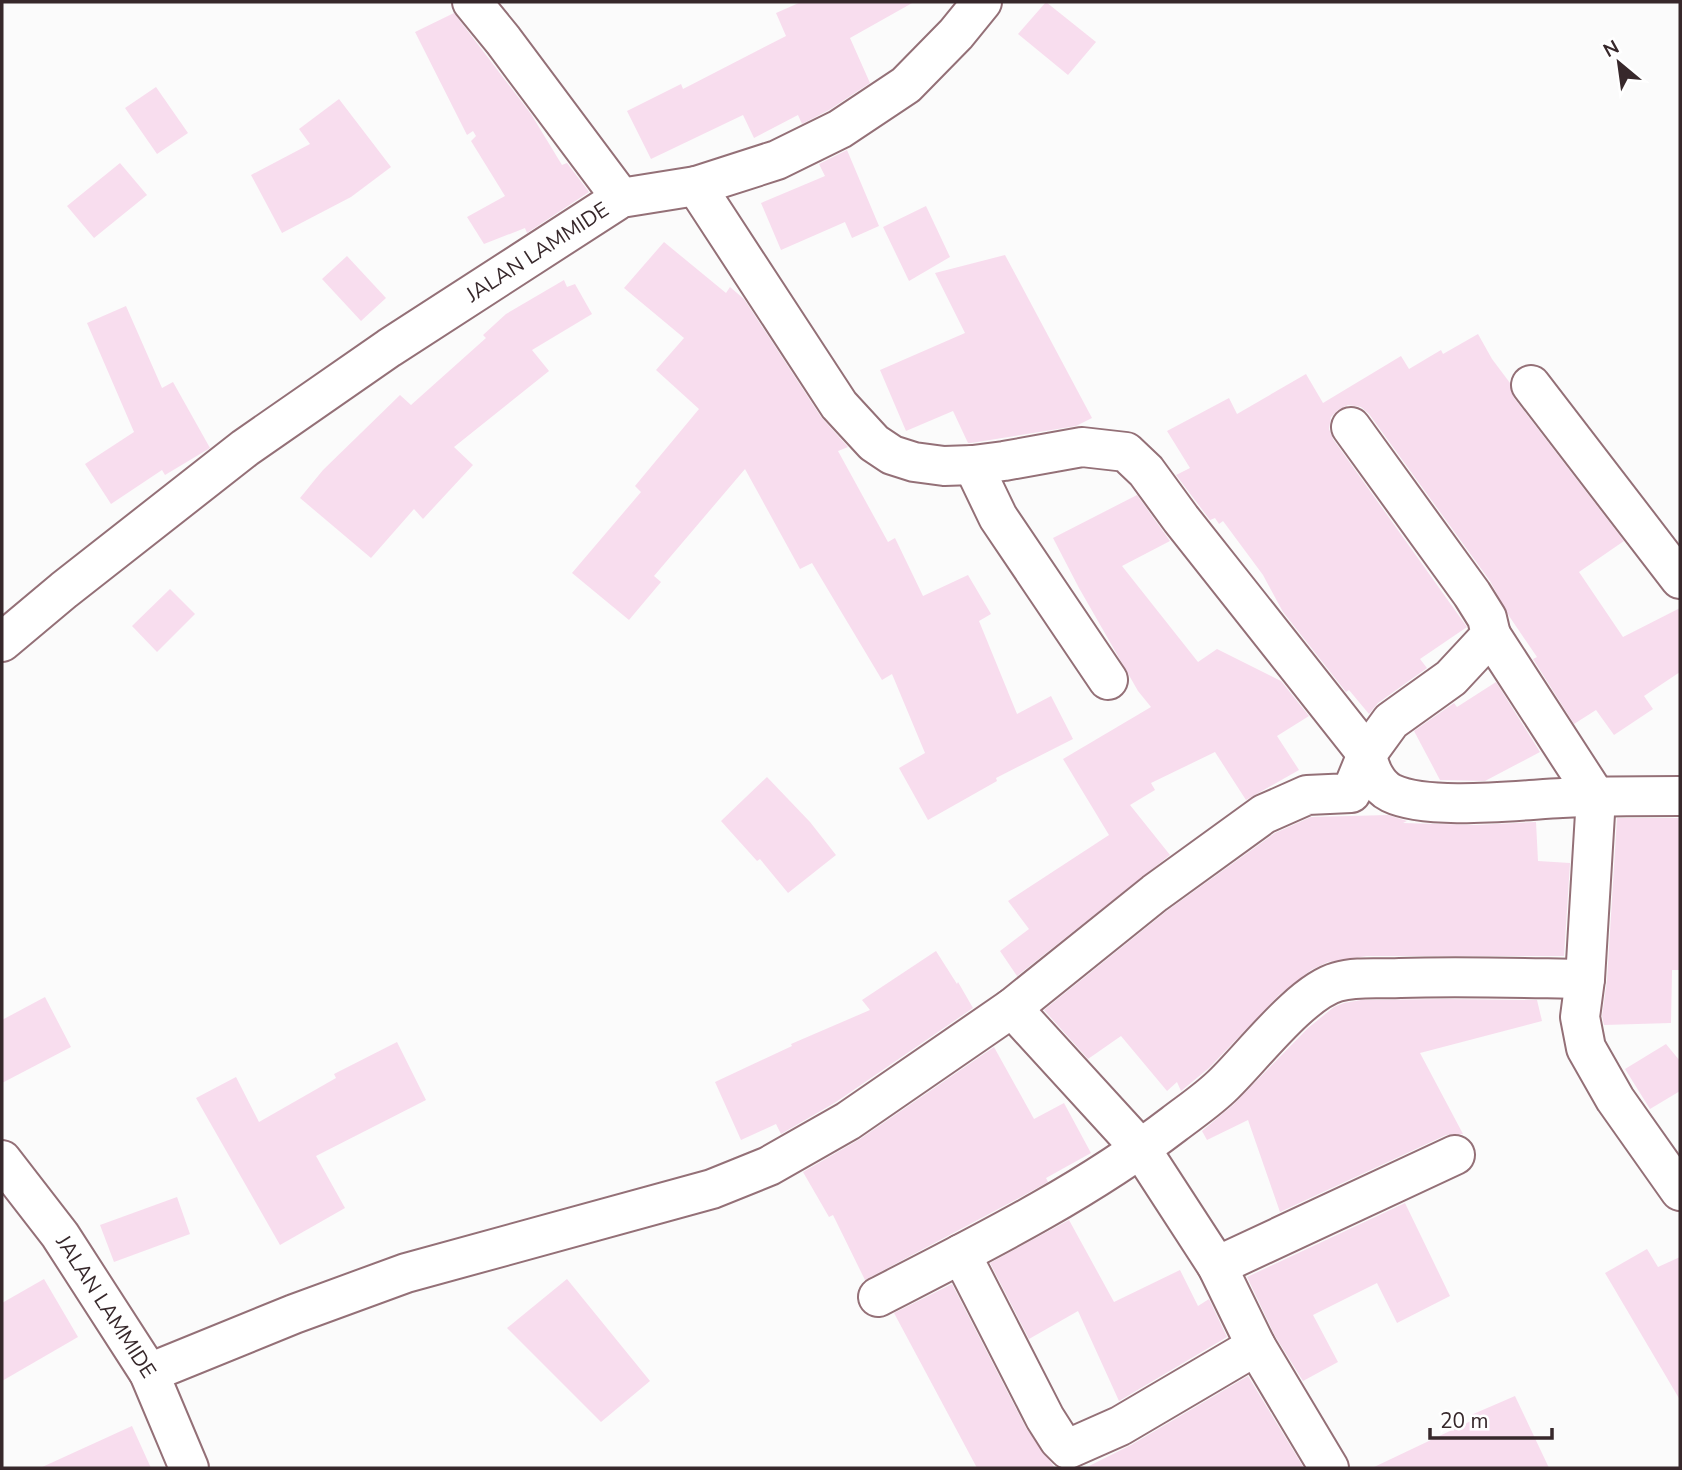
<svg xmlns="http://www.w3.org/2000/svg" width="1682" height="1470" font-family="'Nunito Sans',sans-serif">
<rect width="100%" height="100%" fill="#fbfbfb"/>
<path fill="#f8ddee" d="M 801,2 L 914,2 L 850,38 L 870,83 L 829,110 L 802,124 L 798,115 L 754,138 L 743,115 L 651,159 L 627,111 L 681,84 L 683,89 L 786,36 L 776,13 Z
M 1046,2 L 1096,42 L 1068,75 L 1018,34 Z
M 454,13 L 531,114 L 562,165 L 567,163 L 589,192 L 527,233 L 525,228 L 484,244 L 467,217 L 505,196 L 471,141 L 476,136 L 473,131 L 467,135 L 415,32 Z
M 156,87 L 188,133 L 157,154 L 125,108 Z
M 339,99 L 391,167 L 351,197 L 282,233 L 251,175 L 310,144 L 299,129 Z
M 847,150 L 879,226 L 852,238 L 845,222 L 781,250 L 761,203 L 825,176 L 819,164 Z
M 120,163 L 147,195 L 94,238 L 67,206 Z
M 926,206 L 950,257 L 909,281 L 883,227 Z
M 664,242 L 726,293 L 730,287 L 744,299 L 821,417 L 848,447 L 838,451 L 888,542 L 895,538 L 923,596 L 968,575 L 991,614 L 979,621 L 1017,714 L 1051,696 L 1073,739 L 996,778 L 997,781 L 928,820 L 899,768 L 925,753 L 892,674 L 882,680 L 812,563 L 800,569 L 745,469 L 654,576 L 661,582 L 629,620 L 572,573 L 641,492 L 635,486 L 699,409 L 656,370 L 684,338 L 624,288 Z
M 1005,255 L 1092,418 L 1076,426 L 971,443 L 968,443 L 953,411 L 906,431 L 880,370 L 965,333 L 935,273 Z
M 347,256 L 386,298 L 361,321 L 322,279 Z
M 564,280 L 567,287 L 575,284 L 592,314 L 532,350 L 549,371 L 454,447 L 473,465 L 423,519 L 414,509 L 371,558 L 300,498 L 323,470 L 400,395 L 411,405 L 486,338 L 483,335 L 506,314 Z
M 126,306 L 162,388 L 173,382 L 210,448 L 165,475 L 162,470 L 111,504 L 85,464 L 134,432 L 87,323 Z
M 1478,334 L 1492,359 L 1510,383 L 1514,398 L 1624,541 L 1579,572 L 1623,637 L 1680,608 L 1680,672 L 1644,696 L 1653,709 L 1614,735 L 1596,710 L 1574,724 L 1533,659 L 1537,657 L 1509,616 L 1490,581 L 1369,414 L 1361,407 L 1348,405 L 1338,410 L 1331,417 L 1329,429 L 1333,439 L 1467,627 L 1420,659 L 1427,668 L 1378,703 L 1369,714 L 1349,690 L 1346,692 L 1283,612 L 1263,575 L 1223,521 L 1219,524 L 1215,518 L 1210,520 L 1176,475 L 1190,468 L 1167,431 L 1229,398 L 1237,414 L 1306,374 L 1323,403 L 1401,356 L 1409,369 L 1441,350 L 1443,354 Z
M 1137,495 L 1170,541 L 1122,566 L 1198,662 L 1217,649 L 1281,681 L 1309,716 L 1277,736 L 1299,770 L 1246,800 L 1215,752 L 1151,783 L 1155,790 L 1130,805 L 1170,855 L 1017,976 L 1000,951 L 1029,929 L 1008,901 L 1109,835 L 1063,759 L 1151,707 L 1138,691 L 1079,588 L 1053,538 Z
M 170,589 L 195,614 L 157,652 L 132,626 Z
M 1496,682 L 1540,752 L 1485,781 L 1440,780 L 1414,731 L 1454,703 L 1457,707 Z
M 767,777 L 810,822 L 836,855 L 788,893 L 760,859 L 757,861 L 721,821 Z
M 1388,815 L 1407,821 L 1403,823 L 1475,825 L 1536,822 L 1538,861 L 1570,863 L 1564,956 L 1367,956 L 1328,962 L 1311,970 L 1279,995 L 1209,1068 L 1181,1091 L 1177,1082 L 1167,1091 L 1121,1036 L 1088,1059 L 1044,1010 L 1168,910 L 1275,833 L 1311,817 Z
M 1617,818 L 1679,818 L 1680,970 L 1672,970 L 1671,1023 L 1604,1025 L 1602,1016 L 1607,980 Z
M 936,951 L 957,984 L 958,982 L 973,1008 L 836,1102 L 781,1134 L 776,1124 L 741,1140 L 715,1082 L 792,1046 L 791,1044 L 870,1010 L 862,1000 Z
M 45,997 L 71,1047 L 2,1083 L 2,1020 Z
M 1446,999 L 1537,1000 L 1542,1021 L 1420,1053 L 1463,1134 L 1446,1135 L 1280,1212 L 1248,1120 L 1207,1140 L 1202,1131 L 1233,1105 L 1308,1028 L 1334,1007 L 1344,1003 L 1361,1000 Z
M 397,1042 L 426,1100 L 316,1156 L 345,1208 L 280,1245 L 196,1098 L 236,1077 L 259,1122 L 336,1078 L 334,1074 Z
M 1666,1044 L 1680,1061 L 1680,1091 L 1650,1109 L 1625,1069 Z
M 994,1047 L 1034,1119 L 1064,1103 L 1091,1153 L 1046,1178 L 1048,1182 L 1019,1198 L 865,1280 L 833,1215 L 829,1217 L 803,1172 L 860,1139 Z
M 177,1197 L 190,1234 L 114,1262 L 100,1225 Z
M 1405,1203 L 1450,1296 L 1397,1323 L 1377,1283 L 1313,1315 L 1338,1362 L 1303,1381 L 1275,1336 L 1247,1277 Z
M 1069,1220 L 1114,1302 L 1180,1270 L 1198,1306 L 1209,1299 L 1227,1337 L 1119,1401 L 1078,1311 L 1029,1339 L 990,1263 Z
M 1647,1249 L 1658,1267 L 1680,1257 L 1680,1400 L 1605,1273 Z
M 44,1279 L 78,1337 L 2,1381 L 2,1303 Z
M 567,1279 L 650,1381 L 601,1422 L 507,1328 Z
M 952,1284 L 1026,1428 L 1055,1468 L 977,1468 L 894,1313 Z
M 1248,1376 L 1304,1468 L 1085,1468 L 1131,1445 Z
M 1515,1396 L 1549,1468 L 1372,1468 L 1473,1420 L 1471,1415 Z
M 132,1426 L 151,1468 L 40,1468 Z"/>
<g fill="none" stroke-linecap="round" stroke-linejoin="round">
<g stroke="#947077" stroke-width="42">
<g id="minor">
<path d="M 472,2 L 503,40 L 621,198"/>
<path d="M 696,186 L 777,160 L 840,129 L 906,85 L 956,34 L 982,2"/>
<path d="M 1531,385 L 1680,579"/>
<path d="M 973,465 L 998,517 L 1108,680"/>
<path d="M 1491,635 L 1596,797 L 1585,979 L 1580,1017 L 1586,1048 L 1615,1099 L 1680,1191"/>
<path id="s1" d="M 2,642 L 64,590 L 245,448 L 389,348 L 621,198 L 696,186 L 839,405 L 874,443 L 892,455 L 914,462 L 944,466 L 973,465 L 1004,461 L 1082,447 L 1126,452 L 1146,471 L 1181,519 L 1367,754 C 1369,768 1377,786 1391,793 C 1428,811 1520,800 1562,798 C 1601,796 1641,796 1680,796"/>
<path d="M 1012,1008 L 1141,1149 L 1217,1266 L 1256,1346 L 1329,1468"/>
<path id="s2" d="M 2,1160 L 60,1235 L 149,1373 L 189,1468"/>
<path d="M 961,1254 L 1045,1418 L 1059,1440 L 1068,1449 L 1120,1426 L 1256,1346"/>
<path d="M 1217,1266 L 1455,1155"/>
<path d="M 878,1297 C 979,1245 1084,1193 1174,1124 C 1191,1111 1209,1099 1224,1084 C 1252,1057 1301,992 1337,982 C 1357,976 1379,979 1400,978 C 1462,976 1523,978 1585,979"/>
<path d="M 149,1373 L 294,1314 L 406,1273 L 712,1189 L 769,1166 L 848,1121 L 1012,1008 L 1155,893 L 1264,814 L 1307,795 L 1351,793 L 1367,754 L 1391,721 L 1451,678 L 1491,635 L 1487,618 L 1472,594 L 1351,427"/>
</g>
</g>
<use href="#minor" stroke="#fff" stroke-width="38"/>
</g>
<g text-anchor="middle" stroke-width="5" stroke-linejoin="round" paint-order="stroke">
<g font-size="21" fill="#37282b" stroke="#fff">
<text dy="7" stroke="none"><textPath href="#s1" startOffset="663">JALAN LAMMIDE</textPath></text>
<text dy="7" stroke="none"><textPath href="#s2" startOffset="180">JALAN LAMMIDE</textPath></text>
</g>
</g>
<rect width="1682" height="1470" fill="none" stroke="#37282b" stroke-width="7"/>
<g transform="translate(1619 63) rotate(331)" stroke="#ffffff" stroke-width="5" paint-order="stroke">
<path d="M0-5L12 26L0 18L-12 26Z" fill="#37282b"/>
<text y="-10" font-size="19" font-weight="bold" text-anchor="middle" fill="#37282b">N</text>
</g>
<path d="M1430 1428v10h122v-10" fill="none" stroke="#37282b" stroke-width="3.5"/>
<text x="1440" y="1428" font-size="21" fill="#37282b" stroke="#ffffff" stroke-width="5" paint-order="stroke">20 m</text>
</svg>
